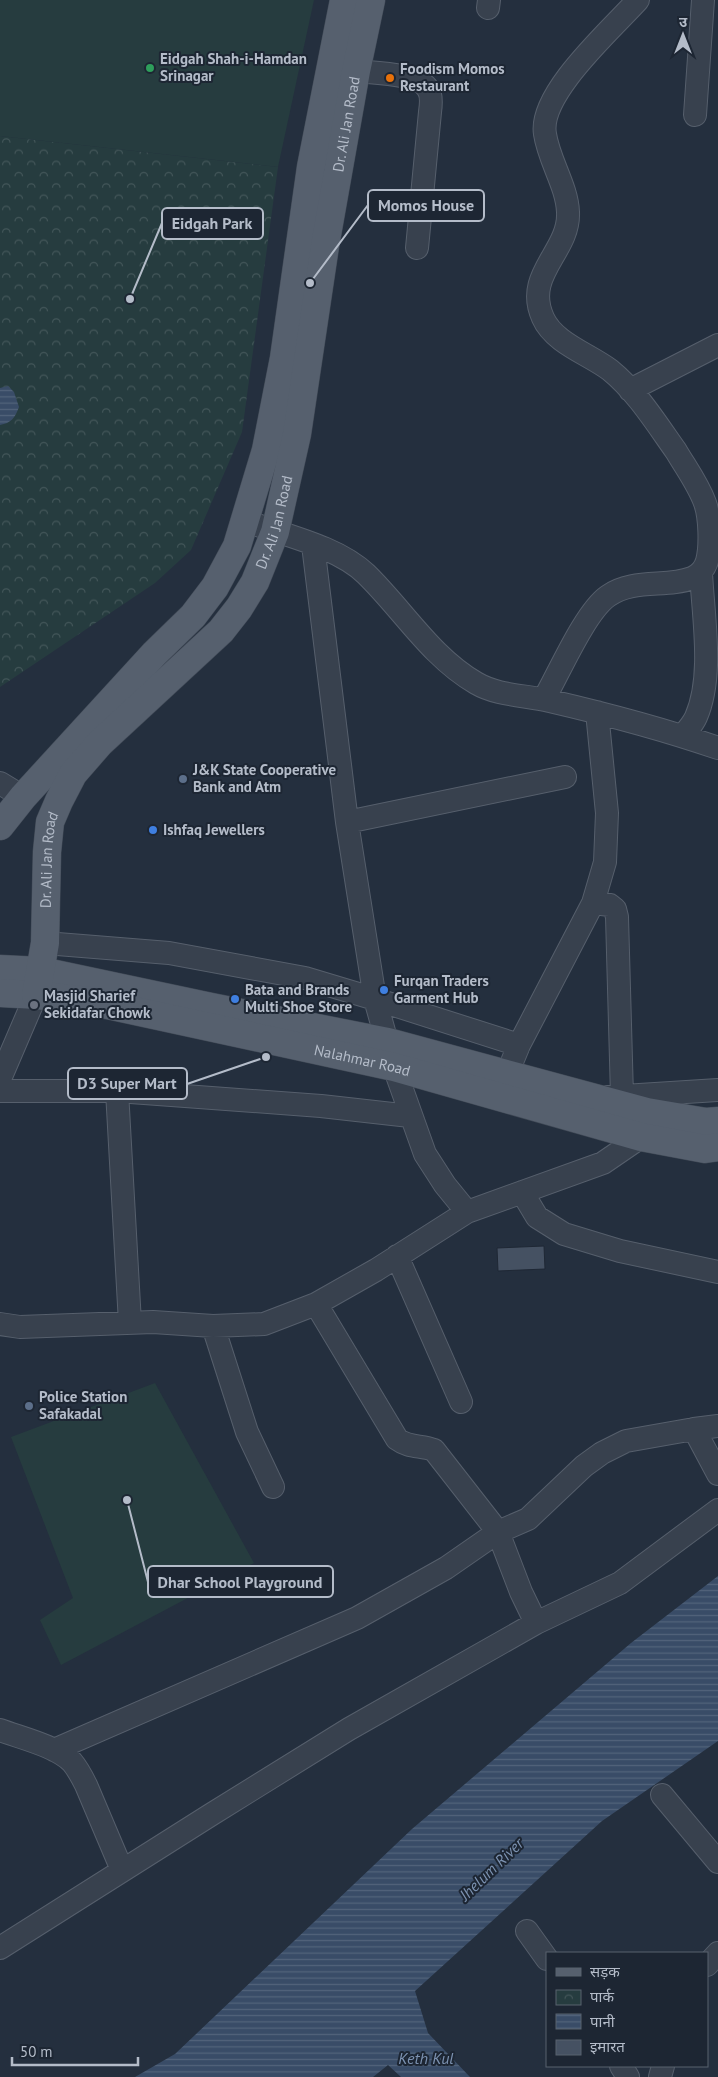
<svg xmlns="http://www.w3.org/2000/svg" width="718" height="2077" font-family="'PT Sans','Noto Sans Devanagari',sans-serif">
<defs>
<pattern id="park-crowns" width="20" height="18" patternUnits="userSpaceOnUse" patternTransform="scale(1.25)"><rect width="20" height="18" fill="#263c3f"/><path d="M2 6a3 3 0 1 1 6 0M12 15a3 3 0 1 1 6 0" fill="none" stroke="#435659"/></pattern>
<pattern id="water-rules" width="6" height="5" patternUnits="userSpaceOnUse" patternTransform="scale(1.25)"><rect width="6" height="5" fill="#394c67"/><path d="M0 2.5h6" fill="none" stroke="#53647b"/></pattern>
</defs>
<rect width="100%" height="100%" fill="#242f3e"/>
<path fill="url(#park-crowns)" d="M 0,136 L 278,167 L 242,432 L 191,550 L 155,583 L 0,687 Z"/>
<path fill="#263c3f" d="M 0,0 L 314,0 L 278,167 L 0,136 Z
M 155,1383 L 254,1563 L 61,1665 L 40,1620 L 73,1598 L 11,1437 Z"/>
<path fill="url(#water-rules)" d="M 8,386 L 14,392 L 19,407 C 15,418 11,423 0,425 L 0,388 Z
M 718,1576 L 718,1741 L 602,1821 L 415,1991 L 428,2033 L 470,2077 L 401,2077 L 388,2065 L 373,2077 L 135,2077 L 175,2054 L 412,1829 L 631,1643 Z"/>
<path fill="#455162" stroke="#1f2835" d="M 544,1246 L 545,1269 L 498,1271 L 497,1248 Z"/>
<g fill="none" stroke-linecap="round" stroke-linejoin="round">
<g stroke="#565f6c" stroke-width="24">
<path id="minor" d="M 488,8 L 489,0
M 356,71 C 373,73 419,73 428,89 C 432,95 431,105 430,112 L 417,248
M 695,115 L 703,0
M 630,390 L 718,345
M 246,521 C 283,535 337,546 366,574 C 403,610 431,657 476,683 C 498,696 526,695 550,701 C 606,714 663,729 718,748
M 313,545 L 347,822 L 375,999 L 394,1067 L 425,1154 L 445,1185 L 467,1212
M 544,699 C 559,673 585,612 608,596 C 633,578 667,588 692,578 C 699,575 705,568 707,561 C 711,546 710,517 705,503 C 698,484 686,468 676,451 C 656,423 637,392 610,370 C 589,354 554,343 543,318 C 523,274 570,252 568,212 C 567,186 549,161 545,134 C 538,94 612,29 638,0
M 683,736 C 687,730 693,724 696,717 C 714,676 703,616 701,572
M 0,783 L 23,797
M 347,822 L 565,777
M 593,903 L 610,905 L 615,909 L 617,917 L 622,1096
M 45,943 L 169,953 L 305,978 L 375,999 L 519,1045
M 507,1074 L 519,1045 L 593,903 L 605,862 L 607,813 L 597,712
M 0,1079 L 36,995
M 0,1091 L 117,1091 L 321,1106 L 410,1116
M 117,1091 L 130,1323
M 608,1097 L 718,1090
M 522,1192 L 537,1217 L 564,1234 L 620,1251 L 718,1272
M 397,1256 L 461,1402
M 316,1304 L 397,1439 C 409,1448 421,1445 434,1450 L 498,1532 L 521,1592 L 536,1623
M 0,1324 L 20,1327 L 153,1322 L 213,1326 L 264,1324 L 316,1304 L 376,1270 L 467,1212 L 603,1163 L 641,1137 L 643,1126
M 213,1326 L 247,1432 L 273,1487
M 718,1426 L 694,1429 L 718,1474
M 0,1730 C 21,1738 56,1746 72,1762 C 78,1769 82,1777 86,1785 L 122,1870
M 54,1750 L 357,1618 L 446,1568 L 498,1532 L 528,1519 L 584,1466 L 602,1453 L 626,1441 L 694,1429
M 662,1795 L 718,1862
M 527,1931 L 547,1959
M 0,1948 L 212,1814 L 349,1729 L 536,1623 L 620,1583 L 718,1510
M 707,1965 L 718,1953
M 621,2066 L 628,2077
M 660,2077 L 663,2066"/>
</g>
<g stroke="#414a57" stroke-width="29">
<g id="major">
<path d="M 0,826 L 23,797 L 154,654 L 193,616 L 215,587 L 237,546 L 266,450 L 284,358 L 311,167 L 344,0"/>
<path d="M 0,969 L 41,971 L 211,1007 L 388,1042 L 647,1112 L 706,1122 L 718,1121"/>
<path id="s1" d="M 0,993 L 36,995 L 89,1001 L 394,1067 L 641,1137 L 705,1149 L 718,1147"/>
<path id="s2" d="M 36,995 L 45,943 L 47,852 L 50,822 L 59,801 L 73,774 L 100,743 L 221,631 L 239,608 L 255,582 L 275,532 L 297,434 L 325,246 L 356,71 L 371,0"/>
</g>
</g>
<use href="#minor" stroke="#38414e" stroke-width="22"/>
<use href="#major" stroke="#56606e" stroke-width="28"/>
</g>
<circle fill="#2e9e5b" stroke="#1d2633" stroke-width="2" cx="150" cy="68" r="5"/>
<circle fill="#e8710a" stroke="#1d2633" stroke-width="2" cx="390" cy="78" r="5"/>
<g fill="#5c6f8a" stroke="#1d2633" stroke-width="2">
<circle cx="183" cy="779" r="5"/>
<circle cx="29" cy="1406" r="5"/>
</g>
<g fill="#3f7fe0" stroke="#1d2633" stroke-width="2">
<circle cx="153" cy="830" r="5"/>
<circle cx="384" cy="990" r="5"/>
<circle cx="235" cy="999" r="5"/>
</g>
<circle fill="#6b7280" stroke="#1d2633" stroke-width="2" cx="34" cy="1005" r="5"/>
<g text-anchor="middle" stroke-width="4" stroke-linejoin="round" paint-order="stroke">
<g font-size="15" font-weight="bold" fill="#b4bcc9" stroke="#1d2633" text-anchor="start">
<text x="160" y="64">Eidgah Shah-i-Hamdan<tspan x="160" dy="17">Srinagar</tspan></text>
<text x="400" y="74">Foodism Momos<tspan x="400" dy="17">Restaurant</tspan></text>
<text x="193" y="775">J&amp;K State Cooperative<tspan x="193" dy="17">Bank and Atm</tspan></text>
<text x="163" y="835">Ishfaq Jewellers</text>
<text x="394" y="986">Furqan Traders<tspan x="394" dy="17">Garment Hub</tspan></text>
<text x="245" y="995">Bata and Brands<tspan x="245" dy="17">Multi Shoe Store</tspan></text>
<text x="44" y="1001">Masjid Sharief<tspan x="44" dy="17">Sekidafar Chowk</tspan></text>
<text x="39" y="1402">Police Station<tspan x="39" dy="17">Safakadal</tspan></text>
</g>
<g font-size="15" fill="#b4bcc9" stroke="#1d2633">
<text dy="5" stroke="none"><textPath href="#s2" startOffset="961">Dr. Ali Jan Road</textPath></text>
<text dy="5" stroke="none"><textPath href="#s2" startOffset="556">Dr. Ali Jan Road</textPath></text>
<text dy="5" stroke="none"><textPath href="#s2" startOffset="136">Dr. Ali Jan Road</textPath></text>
<text dy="5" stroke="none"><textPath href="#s1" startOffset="369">Nalahmar Road</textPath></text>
</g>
<g font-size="16" font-style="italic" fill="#7c92b1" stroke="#1d2633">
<text transform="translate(491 1869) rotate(-44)" y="6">Jhelum River</text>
<text x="426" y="2064">Keth Kul</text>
</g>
</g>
<path fill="none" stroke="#b4bcc9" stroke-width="2" d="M310 283L368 205M130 299L162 223M266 1057L187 1084M127 1500L148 1582"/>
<g fill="#b4bcc9" stroke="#1d2633" stroke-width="2">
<circle cx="310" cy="283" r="5"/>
<circle cx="130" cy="299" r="5"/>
<circle cx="266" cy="1057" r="5"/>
<circle cx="127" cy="1500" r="5"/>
</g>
<g fill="#1d2633" stroke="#b4bcc9" stroke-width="2">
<rect x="368" y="190" width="116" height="31" rx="5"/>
<rect x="162" y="208" width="101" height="31" rx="5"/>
<rect x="68" y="1068" width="119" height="31" rx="5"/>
<rect x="148" y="1566" width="185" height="31" rx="5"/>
</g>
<g font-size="16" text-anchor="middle" font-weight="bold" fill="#b4bcc9">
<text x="426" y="211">Momos House</text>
<text x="212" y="229">Eidgah Park</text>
<text x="127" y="1089">D3 Super Mart</text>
<text x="240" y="1588">Dhar School Playground</text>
</g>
<rect x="546" y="1952" width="162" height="115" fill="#1d2633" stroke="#59626f"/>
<rect x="556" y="1968" width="25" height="8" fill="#56606e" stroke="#59626f"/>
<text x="590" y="1977" font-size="15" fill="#b4bcc9">सड़क</text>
<rect x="556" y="1990" width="25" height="15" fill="url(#park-crowns)" stroke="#59626f"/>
<text x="590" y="2002" font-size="15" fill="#b4bcc9">पार्क</text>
<rect x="556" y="2014" width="25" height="15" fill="url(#water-rules)" stroke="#59626f"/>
<text x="590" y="2027" font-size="15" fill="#b4bcc9">पानी</text>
<rect x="556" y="2040" width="25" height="15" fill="#455162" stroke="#59626f"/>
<text x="590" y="2052" font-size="15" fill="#b4bcc9">इमारत</text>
<g transform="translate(683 35)" stroke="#1d2633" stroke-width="4" paint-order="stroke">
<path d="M0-4L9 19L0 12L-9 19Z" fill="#b4bcc9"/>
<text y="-8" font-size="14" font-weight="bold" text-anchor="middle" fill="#b4bcc9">उ</text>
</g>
<path d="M12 2057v8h126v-8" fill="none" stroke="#b4bcc9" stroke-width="2.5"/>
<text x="20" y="2057" font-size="15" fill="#b4bcc9" stroke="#1d2633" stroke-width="4" paint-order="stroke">50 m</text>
</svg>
